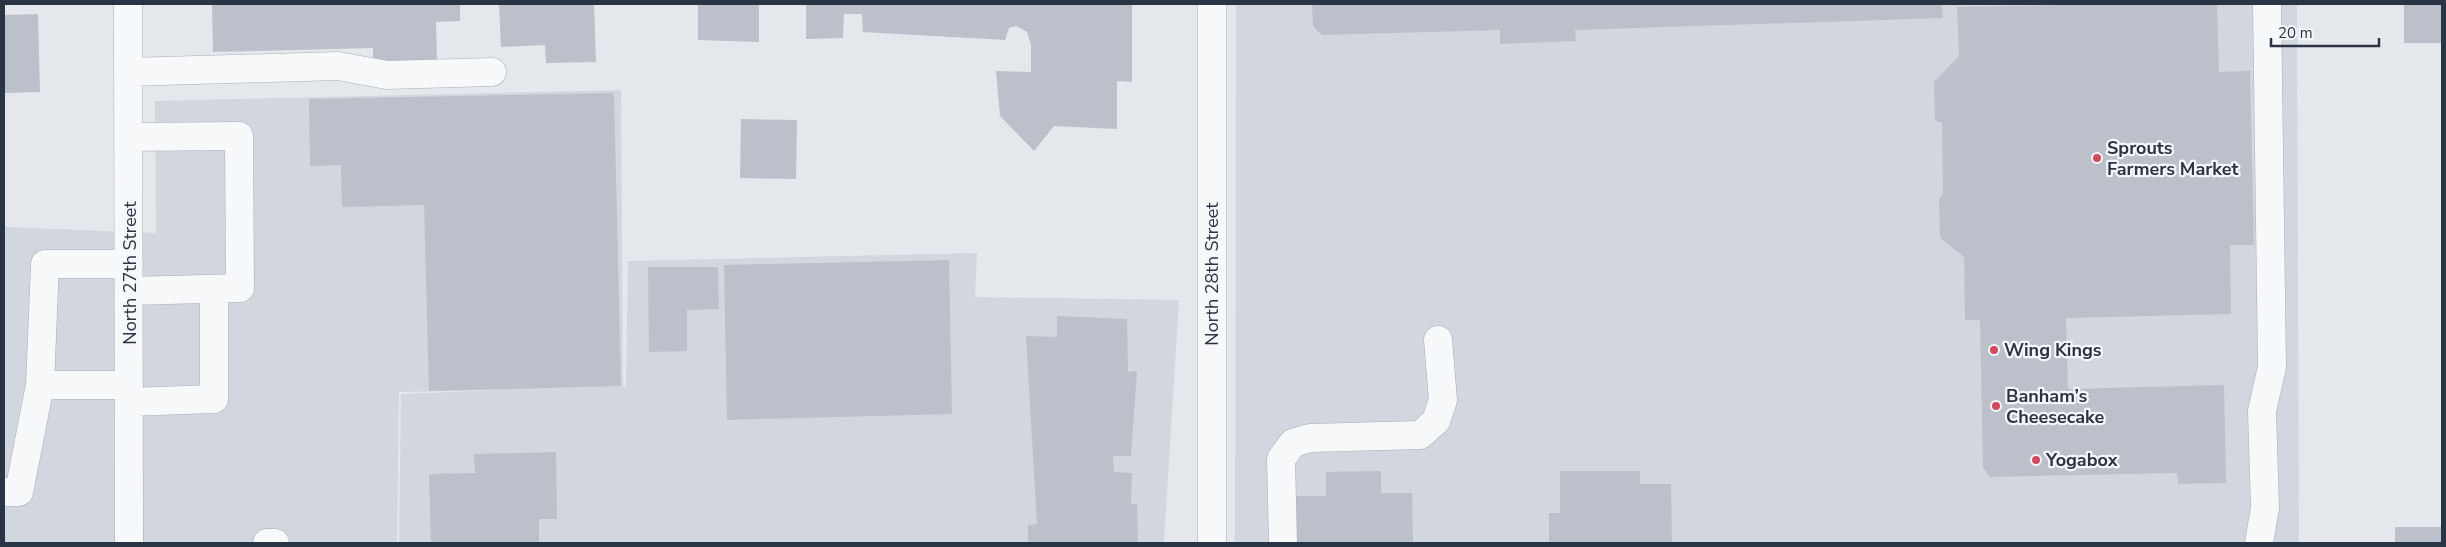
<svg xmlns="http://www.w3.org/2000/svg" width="2446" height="547" font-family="'Nunito Sans',sans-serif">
<rect width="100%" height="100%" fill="#e4e7ec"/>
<path fill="#d2d6de" d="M 1236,4 L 2297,4 L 2299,543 L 1235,543 Z
M 621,90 L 623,387 L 626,387 L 628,261 L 977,253 L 975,297 L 1179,300 L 1164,543 L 399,543 L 401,394 L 496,390 L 399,392 L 397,543 L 4,543 L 4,227 L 156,233 L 155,101 Z"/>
<path fill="#bbc0ca" d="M 212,4 L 460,4 L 460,21 L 436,22 L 437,62 L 373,63 L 373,48 L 213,52 Z
M 499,4 L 594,4 L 596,62 L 546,63 L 545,45 L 501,47 Z
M 698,4 L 759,4 L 759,42 L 698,40 Z
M 806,4 L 1132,4 L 1132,82 L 1117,81 L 1117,129 L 1054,126 L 1034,151 L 1000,116 L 996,71 L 1031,72 L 1031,45 L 1027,32 L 1016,26 L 1009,28 L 1005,40 L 863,32 L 862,14 L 844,14 L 843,38 L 806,39 Z
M 1312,4 L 1942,4 L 1943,18 L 1575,30 L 1576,41 L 1500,44 L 1500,30 L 1322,35 L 1313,26 Z
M 2103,4 L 2217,4 L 2219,72 L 2250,71 L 2254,245 L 2230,245 L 2231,314 L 2066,318 L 2068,389 L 2224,385 L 2226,483 L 2178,484 L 2177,473 L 1990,477 L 1983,468 L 1980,320 L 1965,320 L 1964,257 L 1940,238 L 1939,199 L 1943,194 L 1942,123 L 1935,120 L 1934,82 L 1959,56 L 1957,7 Z
M 2404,4 L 2442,4 L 2442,43 L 2404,43 Z
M 38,14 L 40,92 L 4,93 L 4,15 Z
M 614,93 L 621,386 L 429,391 L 424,205 L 342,207 L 341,165 L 310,166 L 309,99 Z
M 741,119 L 797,120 L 796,179 L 740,178 Z
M 949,260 L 952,414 L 727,420 L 724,265 Z
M 648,267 L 718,267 L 719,309 L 687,310 L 687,351 L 649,352 Z
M 1057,316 L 1127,319 L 1128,372 L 1137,371 L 1131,456 L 1113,456 L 1114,472 L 1132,473 L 1131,504 L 1137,504 L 1138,543 L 1028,543 L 1028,525 L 1037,524 L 1026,336 L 1057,337 Z
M 556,452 L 557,519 L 539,519 L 539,543 L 431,543 L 429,474 L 475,473 L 474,454 Z
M 1381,471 L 1381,493 L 1412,493 L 1413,543 L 1296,543 L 1296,496 L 1326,496 L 1326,472 Z
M 1560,471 L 1640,471 L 1640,484 L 1671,484 L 1672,543 L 1549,543 L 1549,513 L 1560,513 Z
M 2395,527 L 2442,527 L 2442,543 L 2395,543 Z"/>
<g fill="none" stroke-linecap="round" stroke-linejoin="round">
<g stroke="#a9aeb7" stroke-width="29">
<path id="minor" d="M 128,4 L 129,543
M 1212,4 L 1212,543
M 128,72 L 338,66 L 387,75 L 492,72
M 129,137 L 239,136 L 240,288 L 130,291
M 40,385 L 45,264 L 129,264
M 129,402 L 214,399 L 214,289
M 4,492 L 19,492 L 40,385 L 129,385
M 267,543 L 275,543
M 1283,543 L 1281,459 L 1293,443 L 1310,438 L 1420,435 L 1436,421 L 1443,400 L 1438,340
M 2259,543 L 2265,508 L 2262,411 L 2272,367 L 2267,4"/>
</g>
<use href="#minor" stroke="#f7f8fa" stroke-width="28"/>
</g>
<g fill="#d1495b" stroke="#f4f6f9" stroke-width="2">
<circle cx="2097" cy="158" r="5"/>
<circle cx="1994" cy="350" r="5"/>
<circle cx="1996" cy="406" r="5"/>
<circle cx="2036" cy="460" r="5"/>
</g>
<g text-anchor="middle" stroke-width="4.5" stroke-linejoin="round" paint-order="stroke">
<g font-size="18" font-weight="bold" fill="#2b3445" stroke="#f4f6f9" text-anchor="start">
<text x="2107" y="154">Sprouts<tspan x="2107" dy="21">Farmers Market</tspan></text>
<text x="2004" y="356">Wing Kings</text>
<text x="2006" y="402">Banham’s<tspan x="2006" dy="21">Cheesecake</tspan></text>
<text x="2046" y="466">Yogabox</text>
</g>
<g font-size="18" fill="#2b3445" stroke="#f4f6f9">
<text transform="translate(130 273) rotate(-90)" y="6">North 27th Street</text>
<text transform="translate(1212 274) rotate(-90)" y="6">North 28th Street</text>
</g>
</g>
<rect width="2446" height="547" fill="none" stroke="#2b3445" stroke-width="10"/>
<path d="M2271 38v8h108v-8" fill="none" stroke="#2b3445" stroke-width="2.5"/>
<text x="2278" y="38" font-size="15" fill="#2b3445" stroke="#f4f6f9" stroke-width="4" paint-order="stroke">20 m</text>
</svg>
